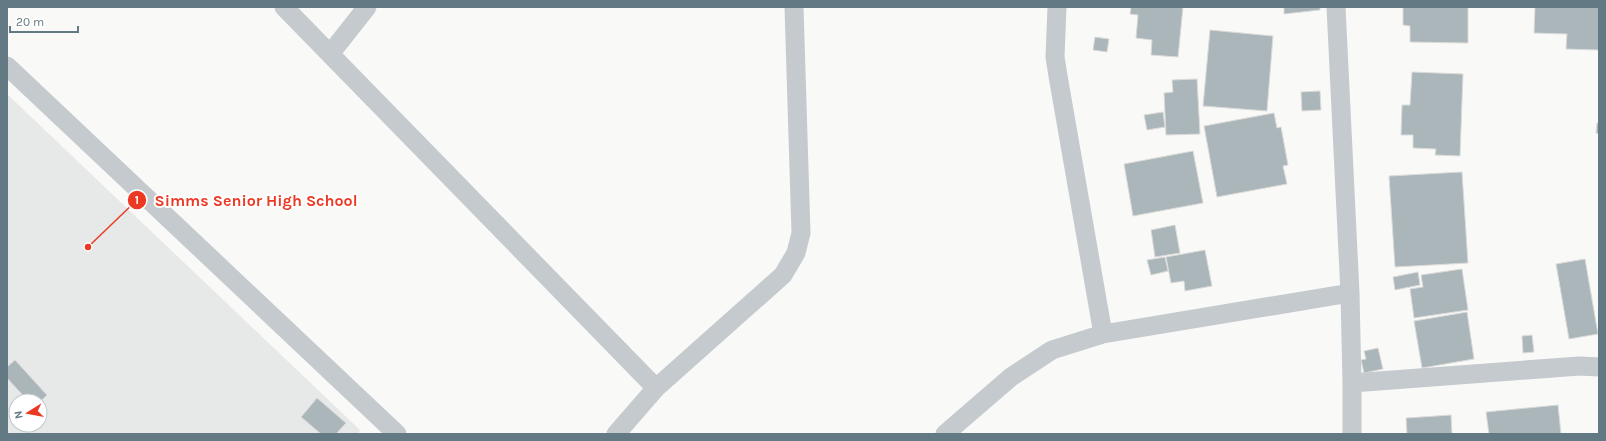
<svg xmlns="http://www.w3.org/2000/svg" width="1606" height="441" font-family="Karla,sans-serif">
<rect width="100%" height="100%" fill="#f9f9f7"/>
<path fill="#e7e9e8" fill-rule="evenodd" d="M 7,94 L 360,430 L 358,434 L 7,434 ZM 16,401 L 40,401 L 40,425 L 16,425 Z"/>
<path fill="#abb6ba" stroke="#dbdbd9" d="M 1131,7 L 1183,7 L 1178,57 L 1151,55 L 1152,40 L 1136,38 L 1138,15 L 1130,14 Z
M 1284,7 L 1320,7 L 1320,10 L 1284,14 Z
M 1403,7 L 1468,7 L 1468,43 L 1410,42 L 1410,26 L 1403,25 Z
M 1535,7 L 1599,7 L 1599,50 L 1566,49 L 1567,34 L 1534,33 Z
M 1210,30 L 1273,36 L 1267,111 L 1203,106 Z
M 1095,37 L 1109,39 L 1107,52 L 1093,50 Z
M 1412,72 L 1463,74 L 1460,156 L 1435,155 L 1436,149 L 1413,148 L 1413,135 L 1401,135 L 1402,105 L 1410,105 Z
M 1197,79 L 1200,134 L 1166,135 L 1164,93 L 1173,92 L 1172,80 Z
M 1320,91 L 1321,110 L 1302,111 L 1301,92 Z
M 1163,112 L 1165,127 L 1147,130 L 1144,115 Z
M 1274,113 L 1277,128 L 1281,127 L 1288,165 L 1283,166 L 1287,184 L 1217,197 L 1204,126 Z
M 1597,123 L 1599,123 L 1599,134 L 1596,133 Z
M 1193,151 L 1203,203 L 1133,216 L 1124,164 Z
M 1462,172 L 1468,263 L 1395,267 L 1389,176 Z
M 1175,225 L 1180,253 L 1155,257 L 1151,230 Z
M 1205,250 L 1212,286 L 1185,291 L 1184,281 L 1171,283 L 1166,257 Z
M 1165,257 L 1168,271 L 1151,275 L 1147,260 Z
M 1585,259 L 1598,334 L 1569,339 L 1556,264 Z
M 1462,269 L 1468,310 L 1414,318 L 1410,289 L 1423,287 L 1421,275 Z
M 1418,272 L 1420,285 L 1395,290 L 1393,277 Z
M 1467,312 L 1474,359 L 1422,368 L 1414,321 Z
M 1532,335 L 1534,352 L 1523,353 L 1522,336 Z
M 1378,348 L 1383,369 L 1364,373 L 1361,360 L 1366,359 L 1364,351 Z
M 15,360 L 47,395 L 40,402 L 28,401 L 7,378 L 7,367 Z
M 317,398 L 346,423 L 336,434 L 321,434 L 301,417 Z
M 1558,405 L 1561,434 L 1489,434 L 1486,412 Z
M 1451,415 L 1452,434 L 1407,434 L 1406,418 Z"/>
<g fill="none" stroke-linecap="round" stroke-linejoin="round">
<path stroke="#c4cacd" stroke-width="19" d="M 284,7 L 656,388
M 1057,7 L 1055,57 L 1058,76 L 1103,334
M 1336,7 L 1350,293 L 1352,383 L 1352,434
M 330,54 L 367,7
M 7,66 L 397,434
M 1352,383 L 1579,366 L 1599,367
M 616,434 L 656,388 L 783,275 L 796,253 L 801,233 L 794,7
M 945,434 L 1011,377 L 1052,350 L 1103,334 L 1350,293"/>
</g>
<path fill="none" stroke="#ec3924" stroke-width="1.5" d="M88 247L137 200"/>
<g fill="#ec3924" stroke="#fff" stroke-width="1.5">
<circle cx="88" cy="247" r="4"/>
<circle cx="137" cy="200" r="10"/>
</g>
<g font-size="12" text-anchor="middle" font-weight="bold" fill="#fff">
<text x="137" y="204">1</text>
</g>
<g font-size="16" text-anchor="middle" font-weight="bold" fill="#ec3924" stroke="#fff" stroke-width="4" stroke-linejoin="round" paint-order="stroke">
<text x="256" y="206">Simms Senior High School</text>
</g>
<rect width="1606" height="441" fill="none" stroke="#637983" stroke-width="16"/>
<g transform="translate(28 413) rotate(259)"><circle r="19" fill="#ffffff" stroke="#c1c9cd"/>
<path d="M0-3L7 15L0 10L-7 15Z" fill="#ec3924"/>
<text y="-6" font-size="11" font-weight="bold" text-anchor="middle" fill="#637983">N</text>
</g>
<path d="M10 26v6h68v-6" fill="none" stroke="#637983" stroke-width="2"/>
<text x="16" y="26" font-size="12" fill="#637983" stroke="#ffffff" stroke-width="3" paint-order="stroke">20 m</text>
</svg>
